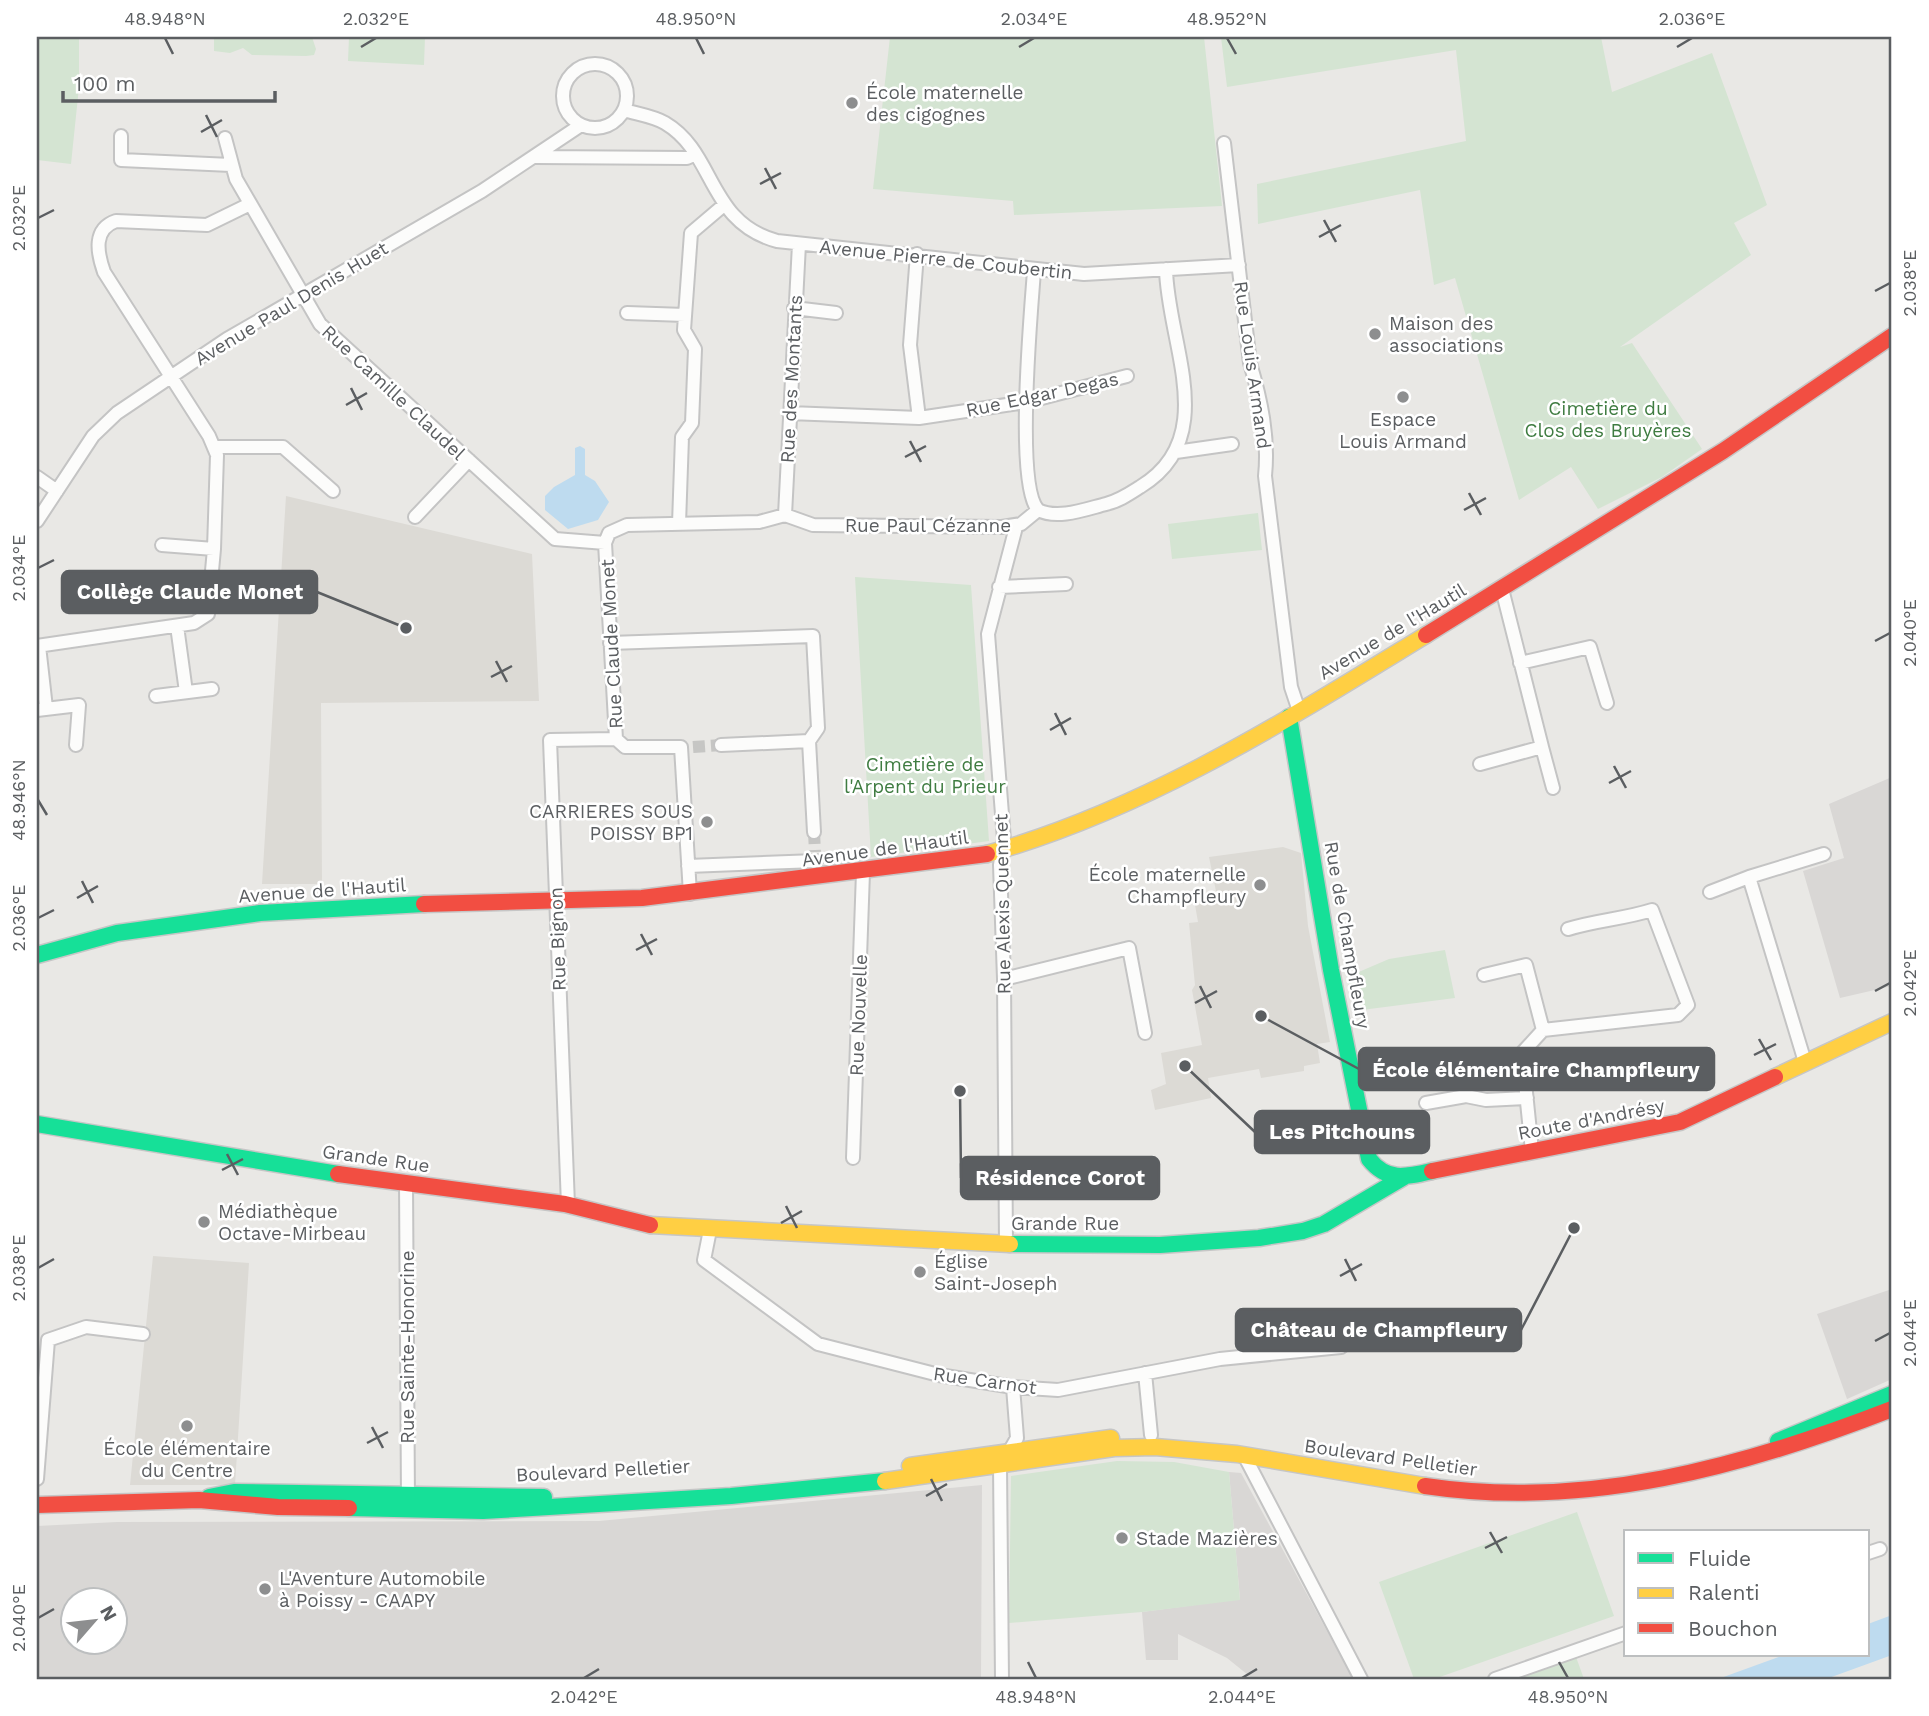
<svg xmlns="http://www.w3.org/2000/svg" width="1929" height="1716" font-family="'Work Sans',sans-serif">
<rect width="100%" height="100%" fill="#e9e8e5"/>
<path fill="#d9d7d5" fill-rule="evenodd" d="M 1892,777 L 1892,986 L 1840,998 L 1803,871 L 1844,858 L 1829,804 Z
M 1892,1289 L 1892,1379 L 1847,1399 L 1817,1314 Z
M 1229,1472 L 1241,1473 L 1353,1679 L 1253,1679 L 1227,1658 L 1178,1634 L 1178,1660 L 1146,1660 L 1142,1612 L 1240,1599 Z
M 982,1485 L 981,1679 L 37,1679 L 37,1526 L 117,1522 L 599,1521 ZM 74,1600 L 116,1600 L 116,1642 L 74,1642 Z"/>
<path fill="#dcdad5" d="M 286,496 L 532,554 L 539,701 L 321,703 L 322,884 L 262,884 Z
M 1283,847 L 1301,853 L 1308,926 L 1330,1042 L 1317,1044 L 1320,1063 L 1304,1066 L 1304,1071 L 1261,1078 L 1259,1069 L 1208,1078 L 1211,1098 L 1155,1110 L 1151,1090 L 1166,1084 L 1161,1053 L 1202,1045 L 1192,990 L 1195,985 L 1189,923 L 1198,922 L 1195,905 L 1218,901 L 1209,857 Z
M 153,1256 L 249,1263 L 235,1485 L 130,1485 Z"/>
<path fill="#d4e4d2" d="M 37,37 L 79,37 L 79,87 L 71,164 L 37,160 Z
M 214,37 L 312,37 L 316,49 L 314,55 L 306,56 L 252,55 L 243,48 L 230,53 L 214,51 Z
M 349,37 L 425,37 L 424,65 L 348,61 Z
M 890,37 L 1204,37 L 1222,206 L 1014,215 L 1013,201 L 873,189 Z
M 1221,37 L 1601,37 L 1612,92 L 1712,53 L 1767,205 L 1734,223 L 1751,255 L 1620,347 L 1632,343 L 1702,449 L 1662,477 L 1598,509 L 1571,467 L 1519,500 L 1455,278 L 1434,285 L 1420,190 L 1258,224 L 1257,184 L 1466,141 L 1456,50 L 1227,87 Z
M 1258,513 L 1262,550 L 1172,559 L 1168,524 Z
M 855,577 L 971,585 L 989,841 L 871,857 Z
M 1445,950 L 1455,998 L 1354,1011 L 1347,977 L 1389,959 Z
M 1117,1461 L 1174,1462 L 1229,1472 L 1240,1600 L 1142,1612 L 1009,1623 L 1011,1476 Z
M 1577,1512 L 1614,1616 L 1434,1679 L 1414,1679 L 1379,1582 Z
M 1576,1657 L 1584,1679 L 1517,1679 Z"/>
<path fill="#bedbef" d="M 580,446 L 585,449 L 585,475 L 595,481 L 609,502 L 598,520 L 568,529 L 545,510 L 545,496 L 554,487 L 575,475 L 575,448 Z
M 1892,1615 L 1892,1655 L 1826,1679 L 1718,1679 L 1784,1655 L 1868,1655 L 1868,1624 Z"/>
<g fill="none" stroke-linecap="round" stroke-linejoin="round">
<path stroke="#c6c6c4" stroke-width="12" stroke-dasharray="12 6" stroke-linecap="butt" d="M 693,747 L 721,745
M 814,832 L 815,852"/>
<g stroke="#c4c4c4" stroke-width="16">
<path id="street" d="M563 96a32 32 0 1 1 64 0a32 32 0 1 1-64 0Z
M 624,110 C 637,114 653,116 665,123 C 716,153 707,222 777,241 L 1084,274 L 1239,265
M 121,136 L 121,160 L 231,165
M 225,138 L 236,179 L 320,324 L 555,539 L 605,543
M 1224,143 L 1250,363 C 1261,400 1269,437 1265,476 L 1291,687 L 1299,711
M 536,157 L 687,158 L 694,155
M 917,254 L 910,345 L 919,418
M 1034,271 C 1031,312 1015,484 1038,510
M 794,308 L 836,313
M 627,313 L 685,315
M 789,413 L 919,418 L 1026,402 L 1127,376
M 215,447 L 283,447 L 333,491
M 1176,452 L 1232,444
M 37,477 L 57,491
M 785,515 L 799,244
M 415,517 L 469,460
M 37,521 L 93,436 L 117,413 L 227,339 L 482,191 L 581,125
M 679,524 L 682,437 L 692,423 L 695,349 L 684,330 L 691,233 L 724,205
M 162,545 L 214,549
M 999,587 L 1066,584
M 177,626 L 186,692
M 610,643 L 813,636 L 818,728 L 809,741 L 814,832
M 37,646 L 194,623 L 208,614 L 214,549 L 217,455 L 209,436 L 104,272 C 97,252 93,229 116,221 L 207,225 L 250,204
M 39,646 L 46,708
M 1520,663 L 1590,647 L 1607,703
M 156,696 L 212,689
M 37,710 L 79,705 L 76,745
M 721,745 L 809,741
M 1542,747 L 1553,788
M 1480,764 L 1542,747 L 1502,589
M 688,866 L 816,861
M 1710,892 L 1749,877
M 690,894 L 681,747 L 625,747 L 616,739 L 605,543 L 609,533 L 627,525 L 759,522 L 785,515 L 813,525 L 1002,527 L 1021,524 L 1038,510 C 1058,520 1086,509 1106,504 C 1119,501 1129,494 1140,487 C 1222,438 1167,342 1166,269
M 1484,975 L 1526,965 L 1543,1030
M 1004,979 L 1129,948 L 1145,1033
M 1805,1062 L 1749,877 L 1824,854
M 1426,1103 L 1466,1096 L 1486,1100 L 1527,1098
M 1532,1151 L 1522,1053 L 1543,1030 L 1678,1015 L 1688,1005 L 1652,910 C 1624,919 1597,920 1568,929
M 853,1158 L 863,872
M 406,1183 L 408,1501
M 568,1205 L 550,740 L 616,739
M 710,1230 L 704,1260 L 818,1344 L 939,1375 L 1013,1387 L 1058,1390 L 1220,1359 L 1341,1347 L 1351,1339 L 1375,1338
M 1006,1244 L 1004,979 L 1000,865 L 1004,840 L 988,634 L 1016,527
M 1145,1373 L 1151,1435
M 1009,1452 L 1017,1438 L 1013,1387
M 1244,1455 L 1361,1679
M 1000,1465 L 1002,1679
M 37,1479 L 48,1340 L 86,1327 L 143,1334
M 1868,1553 L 1880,1549
M 1495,1679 L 1626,1633"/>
</g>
<g stroke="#c6c6c6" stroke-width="19">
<path id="fast" d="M 1289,717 L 1331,970 L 1369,1159 C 1387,1182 1406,1177 1432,1171
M 37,955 L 117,933 L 260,913 L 424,904
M 37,1124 L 338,1174
M 1010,1244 L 1160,1245 L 1259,1238 L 1303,1231 L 1324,1224 L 1404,1177
M 1778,1441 L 1892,1394
M 209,1497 L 234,1492 L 544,1497
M 349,1508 L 483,1511 L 731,1496 L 885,1481"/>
</g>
<g stroke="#c6c6c6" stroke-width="19">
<path id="slow" d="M 987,854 C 1147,809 1285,721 1426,635
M 1775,1077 L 1892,1022
M 650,1225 L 1010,1244
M 910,1466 L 1111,1438
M 885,1481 L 1114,1448 L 1155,1447 L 1237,1454 L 1425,1486"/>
</g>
<g stroke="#c6c6c6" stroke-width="19">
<path id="jam" d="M 1426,635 L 1723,451 L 1892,336
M 424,904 L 642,898 L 987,854
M 1432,1171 L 1680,1122 L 1775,1077
M 338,1174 L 565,1204 L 650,1225
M 1425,1486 C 1586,1510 1743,1467 1892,1409
M 37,1505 L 199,1500 L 278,1507 L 349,1508"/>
</g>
<use href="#street" stroke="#fcfcfb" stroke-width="12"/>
<use href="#fast" stroke="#16e098" stroke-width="16"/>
<use href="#slow" stroke="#ffcf43" stroke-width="16"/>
<use href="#jam" stroke="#f24e42" stroke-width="16"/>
</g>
<path fill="none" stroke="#5b5e61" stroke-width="2.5" d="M 165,38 L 173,54M 696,38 L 704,54M 1227,38 L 1236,54M 361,47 L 376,38M 1019,47 L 1034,38M 1677,47 L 1692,38M 206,115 L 217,137M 201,132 L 222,120M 765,168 L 776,189M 760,184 L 781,173M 38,218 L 54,210M 1324,220 L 1336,242M 1319,237 L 1341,225M 1875,291 L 1890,283M 351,388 L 362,410M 346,405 L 367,393M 910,441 L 921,462M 905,457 L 926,446M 1469,493 L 1481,515M 1464,510 L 1486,498M 38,568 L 54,560M 1875,641 L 1890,633M 496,661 L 507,682M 491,677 L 512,666M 1055,713 L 1066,735M 1050,730 L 1071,718M 1614,766 L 1626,788M 1609,783 L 1631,771M 38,800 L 47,815M 82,881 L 93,903M 77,898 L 98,886M 38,918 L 54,910M 641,934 L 652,955M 636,950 L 657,939M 1200,986 L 1211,1008M 1875,991 L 1890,983M 1195,1003 L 1217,991M 1759,1039 L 1771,1060M 1754,1055 L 1776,1044M 227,1154 L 238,1175M 222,1170 L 243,1159M 786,1206 L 797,1228M 781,1223 L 802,1211M 1345,1259 L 1356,1281M 38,1268 L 54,1259M 1340,1276 L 1362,1264M 1875,1341 L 1890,1333M 372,1427 L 383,1448M 367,1443 L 388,1432M 931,1479 L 942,1501M 926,1496 L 947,1484M 1490,1532 L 1502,1553M 1485,1548 L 1507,1537M 38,1618 L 54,1609M 1028,1662 L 1036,1678M 1559,1662 L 1568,1678M 584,1678 L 599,1669M 1242,1678 L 1257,1669"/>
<g fill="#8d8e8f" stroke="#fff" stroke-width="2.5">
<circle cx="852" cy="103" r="7"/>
<circle cx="1375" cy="334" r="7"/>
<circle cx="1403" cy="397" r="7"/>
<circle cx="707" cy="822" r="7"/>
<circle cx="1260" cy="885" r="7"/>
<circle cx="204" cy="1222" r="7"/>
<circle cx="920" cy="1272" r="7"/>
<circle cx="187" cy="1426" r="7"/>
<circle cx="1122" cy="1538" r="7"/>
<circle cx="265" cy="1589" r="7"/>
</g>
<g text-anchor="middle" stroke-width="5" stroke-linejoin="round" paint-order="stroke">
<g font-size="19" fill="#5b5e61" stroke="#fff" text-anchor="start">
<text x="866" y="99">École maternelle<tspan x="866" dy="22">des cigognes</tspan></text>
<text x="1389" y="330">Maison des<tspan x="1389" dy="22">associations</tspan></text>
<text x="1403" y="426" text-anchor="middle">Espace<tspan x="1403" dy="22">Louis Armand</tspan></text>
<text x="693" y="818" text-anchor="end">CARRIERES SOUS<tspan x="693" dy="22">POISSY BP1</tspan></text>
<text x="1246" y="881" text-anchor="end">École maternelle<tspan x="1246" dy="22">Champfleury</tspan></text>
<text x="218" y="1218">Médiathèque<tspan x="218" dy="22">Octave-Mirbeau</tspan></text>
<text x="934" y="1268">Église<tspan x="934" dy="22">Saint-Joseph</tspan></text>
<text x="187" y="1455" text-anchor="middle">École élémentaire<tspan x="187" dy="22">du Centre</tspan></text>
<text x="1136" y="1545">Stade Mazières</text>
<text x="279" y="1585">L'Aventure Automobile<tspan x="279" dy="22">à Poissy - CAAPY</tspan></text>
</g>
<g font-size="19" fill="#5b5e61" stroke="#fff">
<text transform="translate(946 259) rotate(6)" y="7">Avenue Pierre de Coubertin</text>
<text transform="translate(291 303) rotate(-31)" y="7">Avenue Paul Denis Huet</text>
<text transform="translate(1253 365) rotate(82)" y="7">Rue Louis Armand</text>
<text transform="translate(791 379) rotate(-87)" y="7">Rue des Montants</text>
<text transform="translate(394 392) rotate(43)" y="7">Rue Camille Claudel</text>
<text transform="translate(1042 394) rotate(-12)" y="7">Rue Edgar Degas</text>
<text x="928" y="532">Rue Paul Cézanne</text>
<text transform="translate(1392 631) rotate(-31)" y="7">Avenue de l'Hautil</text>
<text transform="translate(611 644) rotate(-93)" y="7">Rue Claude Monet</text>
<text transform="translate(885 848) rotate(-8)" y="7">Avenue de l'Hautil</text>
<text transform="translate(322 890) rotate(-4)" y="7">Avenue de l'Hautil</text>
<text transform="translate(1002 904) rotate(-91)" y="7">Rue Alexis Quennet</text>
<text transform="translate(1348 935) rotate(80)" y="7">Rue de Champfleury</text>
<text transform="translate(557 939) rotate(-92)" y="7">Rue Bignon</text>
<text transform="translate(858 1015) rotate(-88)" y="7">Rue Nouvelle</text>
<text transform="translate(1591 1119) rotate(-11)" y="7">Route d'Andrésy</text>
<text transform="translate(376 1158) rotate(8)" y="7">Grande Rue</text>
<text x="1065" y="1230">Grande Rue</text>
<text transform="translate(407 1347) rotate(-90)" y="7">Rue Sainte-Honorine</text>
<text transform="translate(985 1380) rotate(8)" y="7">Rue Carnot</text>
<text transform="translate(1391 1457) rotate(8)" y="7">Boulevard Pelletier</text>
<text transform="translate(603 1470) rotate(-3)" y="7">Boulevard Pelletier</text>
</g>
<g font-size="19" fill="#3f7c41" stroke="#fff">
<text x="1608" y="415">Cimetière du<tspan x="1608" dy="22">Clos des Bruyères</tspan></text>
<text x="925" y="771">Cimetière de<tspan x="925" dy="22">l'Arpent du Prieur</tspan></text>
</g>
</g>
<path fill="none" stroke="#5b5e61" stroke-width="2.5" d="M406 628L317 592M1261 1016L1359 1069M1185 1066L1255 1132M960 1091L961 1178M1574 1228L1521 1330"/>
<g fill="#5b5e61" stroke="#fff" stroke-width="2.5">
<circle cx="406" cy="628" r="7"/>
<circle cx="1261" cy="1016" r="7"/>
<circle cx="1185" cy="1066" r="7"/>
<circle cx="960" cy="1091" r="7"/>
<circle cx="1574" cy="1228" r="7"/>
</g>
<g fill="#5b5e61" stroke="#5b5e61" stroke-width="2.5">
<rect x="62" y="571" width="255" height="42" rx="7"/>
<rect x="1359" y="1048" width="355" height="42" rx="7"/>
<rect x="1255" y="1111" width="174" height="42" rx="7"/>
<rect x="961" y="1157" width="198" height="42" rx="7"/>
<rect x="1236" y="1309" width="285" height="42" rx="7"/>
</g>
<g font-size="21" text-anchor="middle" font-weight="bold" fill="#fff">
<text x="190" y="599">Collège Claude Monet</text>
<text x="1536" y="1077">École élémentaire Champfleury</text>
<text x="1342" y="1139">Les Pitchouns</text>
<text x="1060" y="1185">Résidence Corot</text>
<text x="1379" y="1337">Château de Champfleury</text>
</g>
<rect width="1929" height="1716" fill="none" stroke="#ffffff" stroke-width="77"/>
<rect x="1624" y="1530" width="245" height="126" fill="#ffffff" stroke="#bdbfc0" stroke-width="2"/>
<rect x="1638" y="1553" width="35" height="10" fill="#16e098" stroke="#bdbfc0" stroke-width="2"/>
<text x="1688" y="1566" font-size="21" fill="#5b5e61">Fluide</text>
<rect x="1638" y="1588" width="35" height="10" fill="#ffcf43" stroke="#bdbfc0" stroke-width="2"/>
<text x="1688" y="1600" font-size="21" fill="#5b5e61">Ralenti</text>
<rect x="1638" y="1623" width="35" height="10" fill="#f24e42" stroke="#bdbfc0" stroke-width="2"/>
<text x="1688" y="1636" font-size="21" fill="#5b5e61">Bouchon</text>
<g transform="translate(94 1621) rotate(62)"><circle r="33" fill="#ffffff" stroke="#bdbfc0" stroke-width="2"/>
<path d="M0-5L12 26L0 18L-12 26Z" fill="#8d8e8f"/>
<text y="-10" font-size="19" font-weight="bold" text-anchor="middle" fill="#5b5e61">N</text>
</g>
<path d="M63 91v10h212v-10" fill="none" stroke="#5b5e61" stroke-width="3.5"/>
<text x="74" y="91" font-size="21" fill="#5b5e61" stroke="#ffffff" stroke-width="5" paint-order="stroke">100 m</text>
<rect x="38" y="38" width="1852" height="1640" fill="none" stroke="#5b5e61" stroke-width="2.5"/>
<g font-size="18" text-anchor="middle" fill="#5b5e61">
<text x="165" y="25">48.948°N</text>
<text x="376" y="25">2.032°E</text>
<text x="696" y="25">48.950°N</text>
<text x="1034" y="25">2.034°E</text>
<text x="1227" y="25">48.952°N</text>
<text x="1692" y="25">2.036°E</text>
<text transform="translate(19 218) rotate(-90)" y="6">2.032°E</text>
<text transform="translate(1910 283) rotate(-90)" y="6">2.038°E</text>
<text transform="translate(19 568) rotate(-90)" y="6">2.034°E</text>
<text transform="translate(1910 633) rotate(-90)" y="6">2.040°E</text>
<text transform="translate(19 800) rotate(-90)" y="6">48.946°N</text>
<text transform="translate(19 918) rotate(-90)" y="6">2.036°E</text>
<text transform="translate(1910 983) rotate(-90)" y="6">2.042°E</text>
<text transform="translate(19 1268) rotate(-90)" y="6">2.038°E</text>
<text transform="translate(1910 1333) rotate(-90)" y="6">2.044°E</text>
<text transform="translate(19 1618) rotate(-90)" y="6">2.040°E</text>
<text x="584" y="1703">2.042°E</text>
<text x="1036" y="1703">48.948°N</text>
<text x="1242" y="1703">2.044°E</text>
<text x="1568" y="1703">48.950°N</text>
</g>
</svg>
